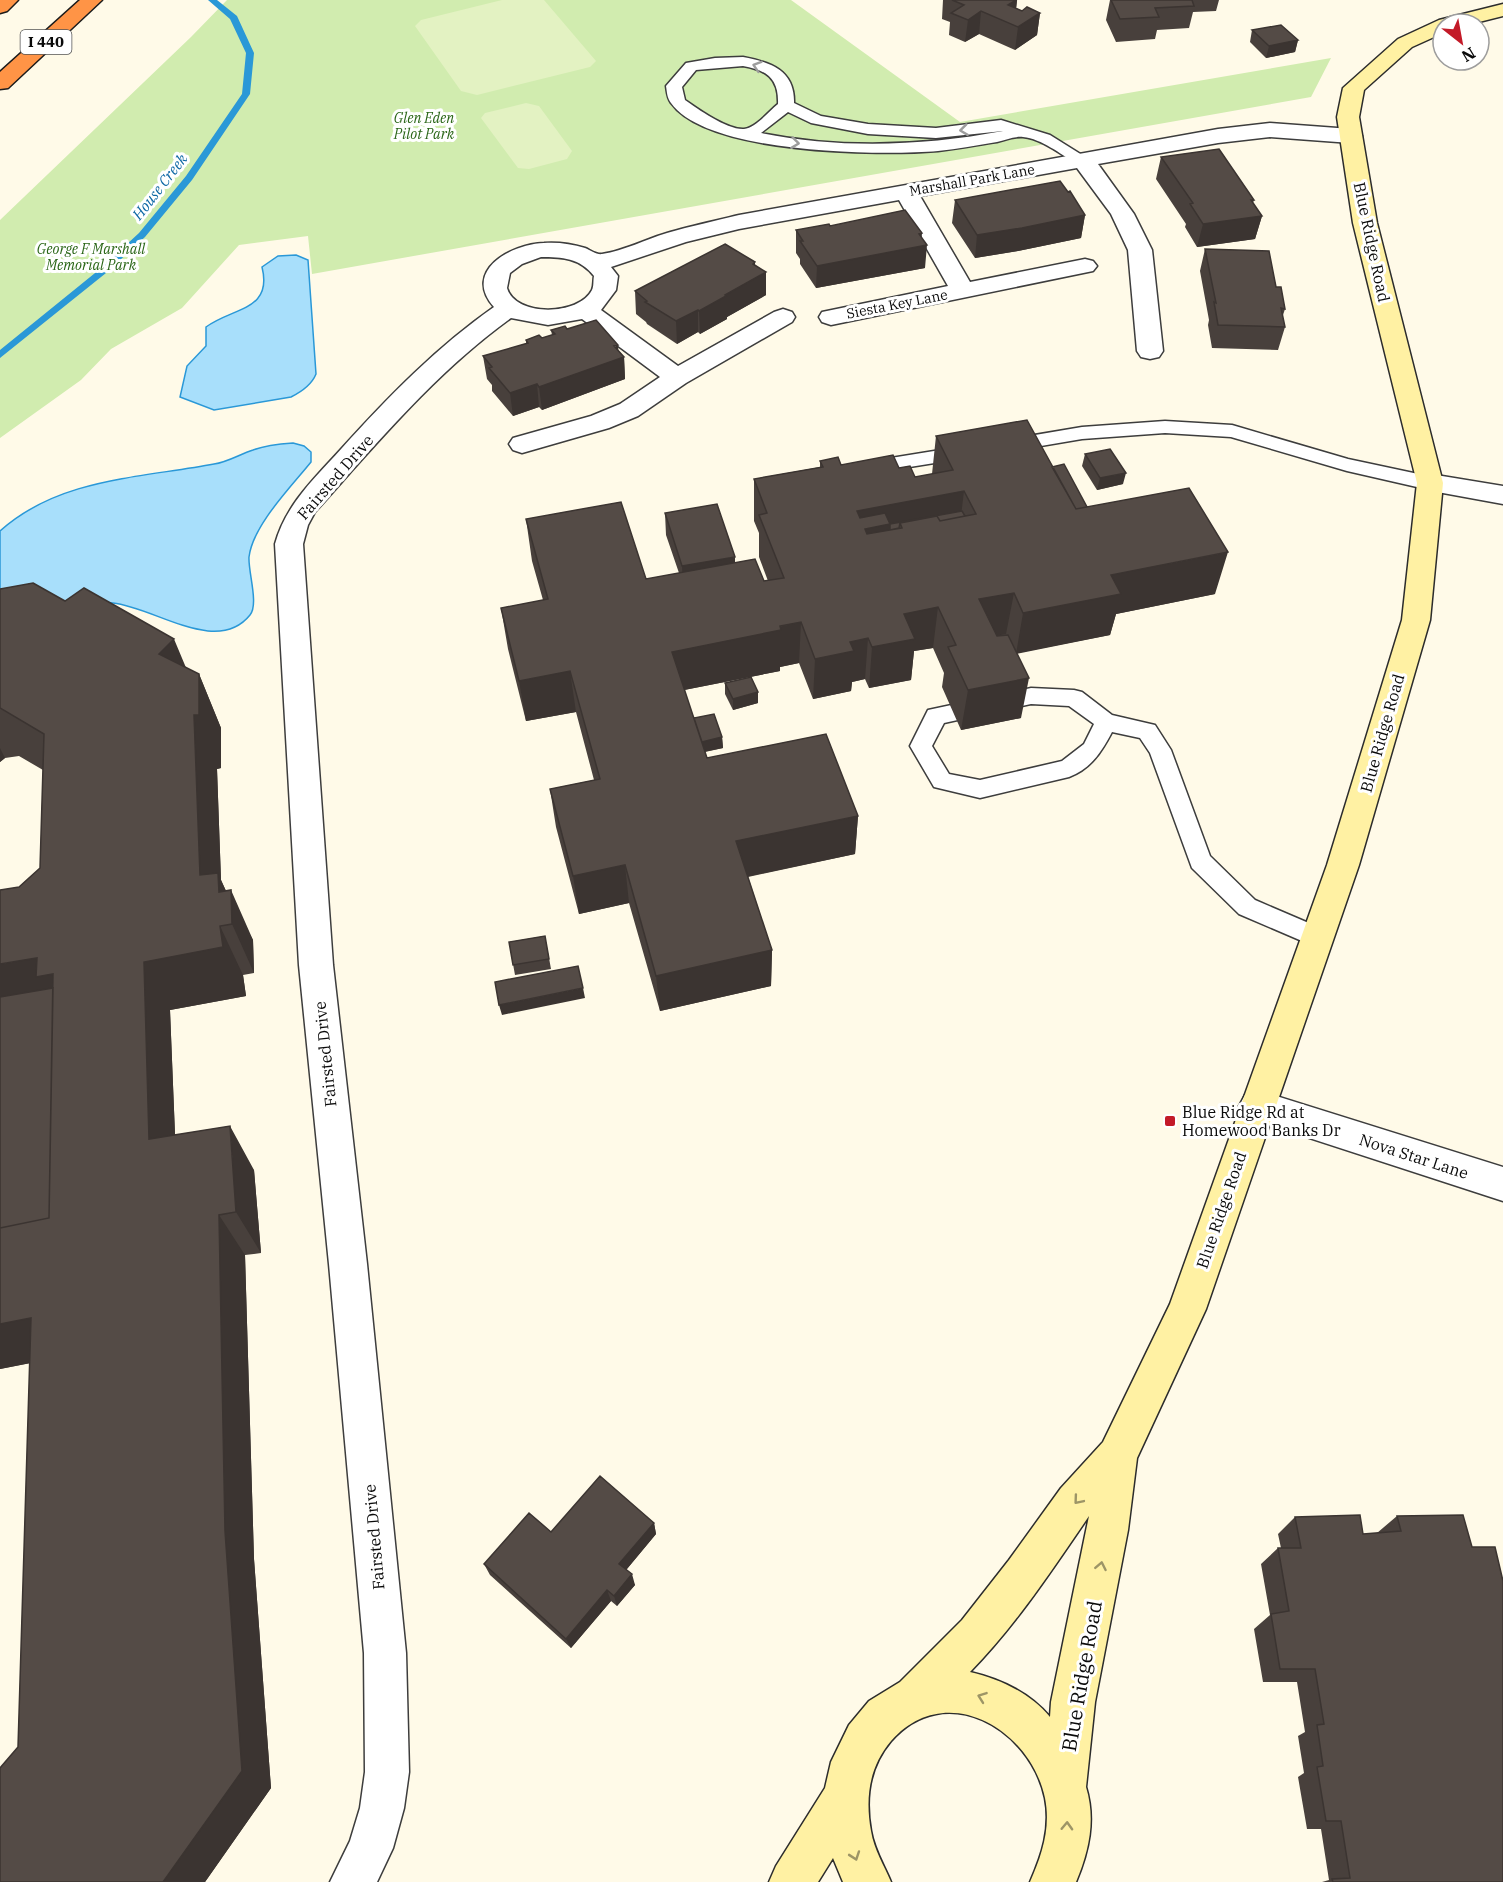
<svg xmlns="http://www.w3.org/2000/svg" width="1503" height="1882" font-family="'IBM Plex Serif',serif">
<rect width="100%" height="100%" fill="#fffae8"/>
<path fill="#d1ecaf" d="M 227,0 L 791,0 L 960,122 L 1331,58 L 1311,97 L 312,274 L 308,236 L 239,245 L 182,308 L 111,349 L 81,380 L 0,438 L 0,220 L 191,37 Z"/>
<path fill="#e3f2c2" d="M 502,0 L 544,0 L 596,61 L 590,67 L 477,95 L 461,91 L 415,26 L 421,20 Z
M 526,103 L 539,106 L 572,151 L 567,159 L 529,169 L 518,168 L 481,118 L 485,113 Z"/>
<path fill="#a8dffb" stroke="#2a98d7" stroke-width="1.5" d="M 296,255 L 308,260 L 316,374 C 312,384 301,392 291,397 L 214,410 L 180,397 L 187,366 L 206,346 L 206,327 C 233,307 273,311 262,267 L 278,256 Z
M 293,443 L 304,446 L 311,452 L 311,462 C 291,487 253,525 249,557 C 248,572 259,604 250,615 C 217,656 154,607 113,603 C 75,599 38,606 0,612 L 0,531 C 59,478 140,478 214,464 C 228,462 240,454 253,450 C 266,445 279,444 293,443 Z"/>
<g fill="none" stroke-linecap="round" stroke-linejoin="round">
<path fill="#2a98d7" fill-rule="evenodd" d="M 208,0 L 217,0 L 237,16 L 254,53 L 250,94 L 192,180 L 145,237 L 106,273 L 0,358 L 0,350 L 100,269 L 139,233 L 186,176 L 242,94 L 246,53 L 230,19 Z"/>
<g stroke="#3d3d3d" stroke-width="3">
<path id="service" d="M 743,57 C 770,62 795,70 794,103 L 821,116 L 868,124 L 936,128 L 1001,120 L 1050,135 L 1090,160 L 1082,165 L 1076,163 C 1060,154 1042,139 1023,137 C 1015,136 1005,140 997,142 C 977,145 958,149 938,151 C 879,156 707,154 671,103 C 667,98 667,92 666,86 L 686,63 L 715,58 ZM 743,66 C 766,70 779,78 778,104 C 769,111 756,128 744,129 C 727,130 698,109 685,100 L 682,87 L 696,70 ZM 788,112 L 811,123 L 868,134 L 936,138 L 1003,131 C 923,146 841,149 761,133 Z
M 1165,421 L 1232,425 L 1348,459 L 1437,478 L 1440,483 L 1437,488 L 1430,490 L 1347,471 L 1231,437 L 1165,433 L 1082,439 L 1005,452 L 998,450 L 995,446 L 998,442 L 1005,440 L 1082,427 Z
M 965,446 L 972,447 L 975,452 L 972,457 L 866,474 L 859,473 L 856,468 L 859,463 L 866,462 Z
M 1031,688 L 1074,690 L 1082,692 L 1112,715 L 1155,725 L 1171,750 L 1210,856 L 1255,900 L 1325,930 L 1329,937 L 1325,944 L 1317,947 L 1309,944 L 1239,914 L 1192,868 L 1150,753 L 1140,738 L 1112,732 C 1102,751 1091,769 1069,777 L 980,798 L 934,787 L 910,746 L 928,710 ZM 1031,704 L 1069,706 L 1094,724 L 1084,744 L 1062,761 L 980,780 L 949,774 L 932,746 L 944,723 Z"/>
</g>
<g stroke="#3d3d3d" stroke-width="3">
<path id="minor" d="M 1270,123 L 1351,129 L 1359,131 L 1362,136 L 1359,141 L 1351,143 L 1270,137 L 1218,143 L 1098,164 L 1134,214 L 1152,250 L 1163,351 L 1159,357 L 1150,359 L 1141,357 L 1137,351 L 1128,250 L 1111,214 L 1077,168 L 920,196 L 970,282 L 1085,259 L 1093,261 L 1097,266 L 1093,271 L 831,325 L 822,322 L 819,317 L 822,312 L 948,286 L 899,200 L 739,229 L 686,242 L 611,267 L 618,276 L 616,290 L 601,310 L 678,366 L 774,312 L 783,309 L 792,312 L 795,317 L 792,322 L 686,383 L 638,416 L 609,428 L 522,453 L 513,450 L 509,444 L 513,438 L 591,416 L 620,404 L 660,377 L 582,319 L 548,325 L 511,318 C 436,372 377,443 315,512 L 308,525 L 303,544 L 333,965 L 367,1264 L 406,1653 L 409,1772 L 404,1808 L 393,1848 L 377,1882 L 330,1882 L 350,1841 L 360,1808 L 365,1772 L 364,1653 L 329,1264 L 299,965 L 275,544 C 286,504 315,478 342,448 C 389,396 437,347 494,307 C 462,271 511,244 544,243 C 558,242 572,244 585,248 C 590,250 597,255 602,254 C 624,251 646,239 667,233 C 691,226 715,221 739,215 L 1218,129 ZM 541,257 C 562,257 580,258 594,276 C 593,281 594,286 592,290 C 579,316 515,317 507,288 L 510,273 L 522,264 Z
M 1430,474 L 1503,486 L 1503,504 L 1421,489 L 1417,483 L 1421,477 Z
M 1257,1090 L 1503,1167 L 1503,1201 L 1245,1117 L 1239,1106 L 1245,1095 Z"/>
</g>
<g stroke="#2c2c2c" stroke-width="3">
<path id="secondary" d="M 1503,4 L 1503,16 L 1471,24 L 1443,24 L 1443,33 L 1412,47 L 1364,90 L 1359,117 L 1377,223 L 1443,483 L 1430,620 L 1359,865 L 1206,1309 L 1137,1458 L 1128,1530 L 1095,1702 L 1086,1787 C 1096,1820 1089,1851 1076,1882 L 1030,1882 C 1042,1855 1051,1828 1045,1798 C 1030,1728 945,1679 891,1741 C 869,1767 865,1798 871,1831 C 874,1850 884,1865 891,1882 L 843,1882 L 833,1858 L 818,1882 L 769,1882 L 776,1866 L 825,1788 L 831,1762 L 849,1725 L 869,1701 L 900,1682 L 962,1620 L 1009,1560 L 1061,1488 L 1103,1442 L 1170,1304 L 1327,865 L 1402,620 L 1417,483 L 1353,223 L 1337,117 L 1343,88 L 1398,39 L 1439,20 ZM 1089,1516 L 1051,1702 L 1050,1717 C 1030,1693 1000,1679 970,1672 C 1016,1625 1052,1570 1089,1516 Z"/>
</g>
<g stroke="#1b1b1b" stroke-width="3">
<path id="motorway" d="M 0,0 L 18,0 L 7,11 L 0,13 Z
M 80,0 L 102,0 L 8,88 L 0,89 L 0,72 Z"/>
</g>
<use href="#service" fill="#fff" fill-rule="evenodd"/>
<use href="#minor" fill="#fff" fill-rule="evenodd"/>
<use href="#secondary" fill="#fff1a3" fill-rule="evenodd"/>
<use href="#motorway" fill="#ff9446" fill-rule="evenodd"/>
</g>
<path fill="#48403c" d="M 943,0 L 1017,0 L 1016,8 L 1022,11 L 1040,13 L 1037,35 L 1015,50 L 979,34 L 965,42 L 949,35 L 950,22 L 942,19 Z
M 1110,0 L 1219,0 L 1216,11 L 1193,12 L 1189,28 L 1157,30 L 1155,39 L 1116,42 L 1106,20 Z
M 1252,30 L 1298,40 L 1295,52 L 1266,58 L 1250,42 Z
M 1161,157 L 1254,200 L 1253,203 L 1262,216 L 1255,239 L 1197,247 L 1185,227 L 1186,224 L 1156,179 Z
M 955,200 L 1085,215 L 1081,238 L 1018,251 L 975,258 L 952,223 Z
M 830,226 L 922,237 L 925,268 L 816,288 L 800,264 L 800,259 L 796,253 L 796,230 Z
M 1205,249 L 1276,287 L 1285,309 L 1282,318 L 1285,327 L 1278,350 L 1212,348 L 1208,325 L 1209,320 L 1200,271 Z
M 755,262 L 755,265 L 766,295 L 727,317 L 727,319 L 700,334 L 698,332 L 677,344 L 647,324 L 646,322 L 636,314 L 635,291 Z
M 567,329 L 618,350 L 624,357 L 625,379 L 542,410 L 539,407 L 513,416 L 492,391 L 492,385 L 487,379 L 483,356 L 526,344 L 526,340 L 542,338 L 552,335 L 551,330 Z
M 936,436 L 1052,467 L 1087,507 L 1215,594 L 1116,614 L 1110,635 L 1017,653 L 1021,718 L 961,730 L 942,687 L 944,673 L 933,648 L 914,651 L 911,680 L 869,688 L 865,679 L 852,682 L 851,691 L 813,699 L 799,663 L 780,667 L 780,671 L 684,690 L 694,718 L 722,737 L 723,748 L 705,752 L 707,758 L 858,816 L 855,854 L 748,877 L 772,950 L 771,986 L 660,1011 L 629,903 L 579,914 L 556,827 L 550,789 L 594,780 L 576,712 L 526,721 L 508,649 L 501,608 L 543,600 L 532,561 L 526,519 L 646,579 L 679,573 L 666,535 L 665,513 L 735,562 L 764,581 L 768,581 L 759,557 L 759,533 L 754,521 L 754,479 L 820,467 L 820,461 L 841,465 L 899,468 L 915,477 L 932,474 Z
M 1085,454 L 1123,484 L 1097,490 L 1082,466 Z
M 0,589 L 186,668 L 199,674 L 221,728 L 221,768 L 217,769 L 221,880 L 226,891 L 253,940 L 254,973 L 243,975 L 246,996 L 170,1010 L 175,1135 L 254,1170 L 261,1253 L 245,1255 L 254,1559 L 271,1788 L 205,1882 L 0,1882 L 18,1747 L 30,1363 L 0,1369 L 19,887 L 40,868 L 43,770 L 19,756 L 5,758 L 0,762 Z
M 725,683 L 758,703 L 733,710 L 725,694 Z
M 545,936 L 551,969 L 515,975 L 509,942 Z
M 1397,1516 L 1503,1882 L 1322,1882 L 1329,1880 L 1321,1829 L 1307,1829 L 1298,1777 L 1304,1773 L 1298,1736 L 1305,1732 L 1297,1682 L 1263,1682 L 1254,1629 L 1270,1615 L 1261,1564 L 1278,1548 L 1281,1548 L 1278,1534 L 1295,1517 L 1363,1534 L 1377,1533 Z
M 654,1523 L 656,1534 L 626,1570 L 635,1585 L 617,1606 L 611,1601 L 571,1648 L 490,1575 L 484,1564 L 551,1532 Z"/>
<path fill="#3b3431" fill-rule="evenodd" d="M 1016,0 L 1017,0 L 1015,21 L 1008,5 Z
M 981,11 L 979,34 L 965,42 L 968,20 Z
M 1040,13 L 1037,35 L 1015,50 L 1018,27 Z
M 1298,40 L 1295,52 L 1266,58 L 1269,46 Z
M 1085,215 L 1081,238 L 1018,251 L 975,258 L 977,235 Z
M 1262,216 L 1255,239 L 1197,247 L 1203,224 Z
M 922,233 L 921,246 L 927,245 L 925,268 L 816,288 L 817,266 Z
M 755,262 L 755,278 L 766,272 L 766,295 L 727,317 L 727,319 L 700,334 L 699,311 L 725,295 Z
M 698,310 L 698,332 L 677,344 L 676,321 Z
M 618,345 L 619,358 L 624,357 L 625,379 L 542,410 L 539,387 Z
M 537,384 L 539,407 L 513,416 L 510,393 Z
M 1126,473 L 1123,484 L 1097,490 L 1100,478 Z
M 964,491 L 959,533 L 863,559 L 857,511 ZM 900,523 L 902,528 L 888,543 Z
M 1228,552 L 1215,594 L 1116,614 L 1110,635 L 1016,654 L 1023,613 L 1111,575 Z
M 735,557 L 735,579 L 683,588 L 682,566 Z
M 1014,593 L 1006,634 L 973,640 L 979,599 Z
M 938,607 L 933,648 L 914,651 L 911,680 L 869,688 L 872,647 L 904,614 Z
M 801,622 L 799,663 L 780,667 L 780,671 L 674,692 L 672,652 Z
M 868,638 L 865,679 L 852,682 L 851,691 L 813,699 L 815,659 L 850,642 Z
M 174,639 L 197,694 L 159,654 Z
M 570,671 L 576,712 L 526,721 L 519,681 Z
M 199,674 L 221,728 L 221,768 L 217,769 L 221,880 L 231,902 L 231,890 L 253,940 L 254,973 L 232,924 L 200,875 L 194,715 Z
M 1029,678 L 1021,718 L 961,730 L 968,690 Z
M 758,692 L 758,703 L 733,710 L 733,699 Z
M 722,737 L 723,748 L 698,753 L 697,743 Z
M 0,748 L 5,758 L 0,762 Z
M 858,816 L 855,854 L 736,879 L 736,841 Z
M 625,865 L 629,903 L 579,914 L 573,876 Z
M 220,926 L 243,975 L 246,996 L 170,1010 L 177,1183 L 149,1139 L 144,962 Z
M 772,950 L 771,986 L 660,1011 L 656,976 Z
M 37,958 L 53,974 L 84,1022 L 0,1019 L 0,964 Z
M 583,988 L 585,998 L 502,1015 L 499,1005 Z
M 230,1126 L 254,1170 L 261,1253 L 236,1212 Z
M 219,1215 L 245,1255 L 254,1559 L 271,1788 L 205,1882 L 163,1882 L 225,1531 Z
M 31,1318 L 67,1356 L 0,1369 L 0,1324 Z
M 654,1523 L 656,1534 L 622,1575 L 619,1564 Z
M 632,1574 L 635,1585 L 617,1606 L 614,1596 Z
M 607,1590 L 611,1601 L 571,1648 L 566,1639 Z"/>
<path fill="#544b46" stroke="#3b3431" stroke-width="1.5" fill-rule="evenodd" d="M 952,0 L 1016,0 L 1008,5 L 1022,11 L 1027,7 L 1040,13 L 1018,27 L 981,11 L 968,20 L 951,13 L 964,5 Z
M 1111,0 L 1192,0 L 1194,6 L 1155,8 L 1159,17 L 1120,19 Z
M 1281,25 L 1298,40 L 1269,46 L 1252,30 Z
M 1219,149 L 1254,200 L 1251,200 L 1262,216 L 1203,224 L 1190,204 L 1193,203 L 1161,157 Z
M 1060,181 L 1068,192 L 1070,191 L 1085,215 L 1022,228 L 977,235 L 955,200 Z
M 905,210 L 922,233 L 919,234 L 927,245 L 817,266 L 800,241 L 803,241 L 796,230 L 829,224 L 830,226 Z
M 725,244 L 755,262 L 753,264 L 766,272 L 725,295 L 726,296 L 699,311 L 698,310 L 676,321 L 645,302 L 647,301 L 635,291 Z
M 1205,249 L 1269,251 L 1276,287 L 1281,287 L 1285,309 L 1281,308 L 1285,327 L 1218,325 L 1214,302 L 1216,303 Z
M 596,320 L 618,345 L 614,346 L 624,357 L 539,387 L 537,384 L 510,393 L 489,368 L 492,367 L 483,356 L 528,343 L 526,340 L 539,335 L 542,338 L 555,334 L 551,330 L 565,326 L 567,329 Z
M 1027,420 L 1076,509 L 1189,488 L 1228,552 L 1111,575 L 1121,594 L 1023,613 L 1014,593 L 979,599 L 997,636 L 1008,635 L 1029,678 L 968,690 L 948,647 L 956,645 L 938,607 L 904,614 L 915,639 L 872,647 L 868,638 L 850,642 L 854,651 L 815,659 L 801,622 L 780,626 L 781,630 L 672,652 L 707,758 L 826,734 L 858,816 L 736,841 L 772,950 L 656,976 L 625,865 L 573,876 L 550,789 L 600,779 L 570,671 L 519,681 L 501,608 L 548,599 L 526,519 L 621,502 L 646,579 L 755,559 L 764,581 L 784,578 L 759,515 L 767,513 L 754,479 L 823,467 L 820,461 L 838,457 L 841,465 L 893,455 L 899,468 L 910,466 L 915,477 L 953,470 L 936,436 ZM 964,491 L 976,514 L 940,521 L 937,516 L 900,523 L 902,528 L 867,534 L 865,529 L 890,524 L 885,513 L 860,518 L 857,511 Z
M 1110,449 L 1126,473 L 1100,478 L 1085,454 Z
M 1064,464 L 1087,507 L 1076,509 L 1052,467 Z
M 717,504 L 735,557 L 682,566 L 665,513 Z
M 962,511 L 965,516 L 940,521 L 937,516 L 900,523 L 899,528 L 890,530 L 890,524 Z
M 33,583 L 65,601 L 84,588 L 174,639 L 159,654 L 199,674 L 199,715 L 194,715 L 200,875 L 218,873 L 219,892 L 231,890 L 232,924 L 220,926 L 223,947 L 144,962 L 149,1139 L 230,1126 L 236,1212 L 219,1215 L 225,1531 L 242,1771 L 163,1882 L 0,1882 L 0,1768 L 18,1747 L 31,1318 L 0,1324 L 0,1228 L 49,1218 L 53,974 L 36,977 L 37,958 L 0,964 L 0,890 L 19,887 L 40,868 L 44,734 L 0,708 L 0,589 Z
M 751,677 L 758,692 L 733,699 L 725,683 Z
M 714,714 L 722,737 L 702,742 L 694,718 Z
M 545,936 L 549,959 L 513,965 L 509,942 Z
M 578,966 L 583,988 L 499,1005 L 495,982 Z
M 53,988 L 49,1218 L 0,1228 L 0,997 Z
M 600,1476 L 654,1523 L 619,1564 L 632,1574 L 614,1596 L 607,1590 L 566,1639 L 484,1564 L 529,1513 L 551,1532 Z
M 1360,1515 L 1363,1534 L 1401,1531 L 1397,1516 L 1463,1515 L 1472,1547 L 1495,1547 L 1503,1581 L 1503,1882 L 1333,1882 L 1332,1879 L 1350,1878 L 1341,1821 L 1326,1821 L 1317,1767 L 1323,1766 L 1317,1725 L 1324,1724 L 1315,1669 L 1280,1669 L 1271,1614 L 1289,1611 L 1278,1548 L 1301,1548 L 1295,1517 Z"/>
<defs><path id="oneway-chevron" d="M-2-3.5L2.5 0L-2 3.5" fill="none" stroke-width="1.6" stroke-linecap="round" stroke-linejoin="round" transform="scale(1.5)"/></defs>
<g stroke="#9d9d9d">
<use href="#oneway-chevron" transform="translate(757 66) rotate(-163)"/>
<use href="#oneway-chevron" transform="translate(964 130) rotate(173)"/>
<use href="#oneway-chevron" transform="translate(795 143) rotate(7)"/>
</g>
<g stroke="#9d9566">
<use href="#oneway-chevron" transform="translate(1078 1500) rotate(130)"/>
<use href="#oneway-chevron" transform="translate(1101 1566) rotate(-79)"/>
<use href="#oneway-chevron" transform="translate(982 1697) rotate(-160)"/>
<use href="#oneway-chevron" transform="translate(1067 1826) rotate(-88)"/>
<use href="#oneway-chevron" transform="translate(855 1856) rotate(71)"/>
</g>
<rect fill="#c31a28" stroke="#fff" stroke-width="2" x="1164" y="1115" width="12" height="12" rx="3"/>
<g text-anchor="middle" stroke-width="6" stroke-linejoin="round" paint-order="stroke">
<g font-size="14" font-style="italic" fill="#2a6617" stroke="#fff">
<text x="424" y="123">Glen Eden<tspan x="424" dy="16">Pilot Park</tspan></text>
<text x="91" y="254">George F Marshall<tspan x="91" dy="16">Memorial Park</tspan></text>
</g>
<g font-size="14" fill="#0a0a0a" stroke="#fff">
<text transform="translate(972 180) rotate(-10)" y="5">Marshall Park Lane</text>
<text transform="translate(897 304) rotate(-11)" y="5">Siesta Key Lane</text>
</g>
<rect fill="#fff" stroke="#545454" stroke-width="1.5" x="20.5" y="30" width="51" height="24" rx="4.5"/>
<g font-size="15" font-weight="bold" fill="#0a0a0a">
<text x="46" y="47">I 440</text>
</g>
<g font-size="15" font-style="italic" fill="#0c67a4" stroke="#fff">
<text transform="translate(160 187) rotate(-52)" y="5">House Creek</text>
</g>
<g font-size="16" fill="#0a0a0a" stroke="#fff">
<text transform="translate(1372 242) rotate(78)" y="6">Blue Ridge Road</text>
<text transform="translate(335 477) rotate(-49)" y="6">Fairsted Drive</text>
<text transform="translate(1382 733) rotate(-74)" y="6">Blue Ridge Road</text>
<text transform="translate(325 1054) rotate(-96)" y="6">Fairsted Drive</text>
<text transform="translate(1414 1156) rotate(18)" y="6">Nova Star Lane</text>
<text transform="translate(1221 1210) rotate(-71)" y="6">Blue Ridge Road</text>
<text transform="translate(374 1537) rotate(-95)" y="6">Fairsted Drive</text>
</g>
<g font-size="16" fill="#0a0a0a" stroke="#fff" text-anchor="start">
<text x="1182" y="1118">Blue Ridge Rd at<tspan x="1182" dy="18">Homewood Banks Dr</tspan></text>
</g>
<g font-size="20" fill="#0a0a0a" stroke="#fff">
<text transform="translate(1082 1676) rotate(-80)" y="7">Blue Ridge Road</text>
</g>
</g>
<g transform="translate(1461 42) rotate(149)"><circle r="28" fill="#ffffff" stroke="#9d9d9d" stroke-width="1.5"/>
<path d="M0-4.5L10 22L0 15L-10 22Z" fill="#c31a28"/>
<text y="-9" font-size="16" font-weight="bold" text-anchor="middle" fill="#0a0a0a">N</text>
</g>
</svg>
